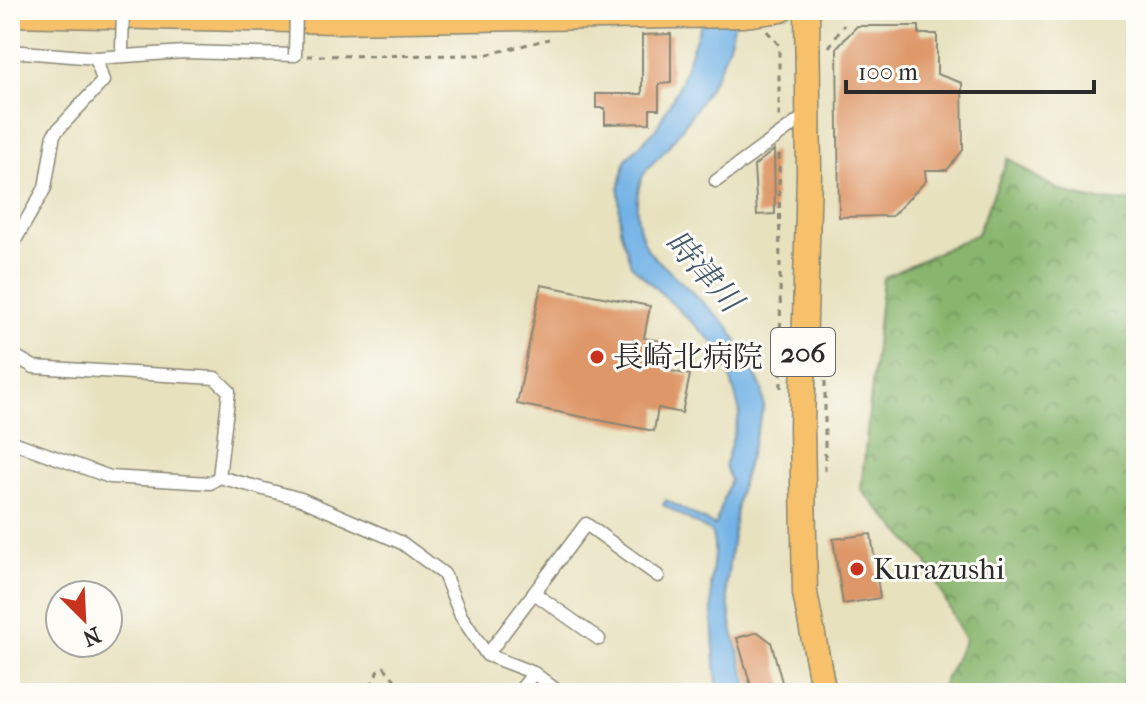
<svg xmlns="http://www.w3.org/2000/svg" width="1146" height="703" font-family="'IM FELL French Canon','Noto Serif JP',serif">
<defs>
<pattern id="forest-crowns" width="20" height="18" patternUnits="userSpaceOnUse" patternTransform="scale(2)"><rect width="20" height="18" fill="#89b66e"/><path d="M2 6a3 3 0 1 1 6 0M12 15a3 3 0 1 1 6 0" fill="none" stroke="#70945b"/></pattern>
</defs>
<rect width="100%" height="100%" fill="#fdfcf7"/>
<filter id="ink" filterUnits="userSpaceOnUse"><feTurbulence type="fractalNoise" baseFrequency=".0125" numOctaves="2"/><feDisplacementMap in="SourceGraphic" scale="16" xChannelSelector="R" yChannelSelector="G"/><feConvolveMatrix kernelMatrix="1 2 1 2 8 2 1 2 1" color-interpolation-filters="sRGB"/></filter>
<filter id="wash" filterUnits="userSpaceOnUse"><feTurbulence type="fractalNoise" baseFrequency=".006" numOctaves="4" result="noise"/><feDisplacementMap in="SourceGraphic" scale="32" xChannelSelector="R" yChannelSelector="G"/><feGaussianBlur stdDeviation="1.8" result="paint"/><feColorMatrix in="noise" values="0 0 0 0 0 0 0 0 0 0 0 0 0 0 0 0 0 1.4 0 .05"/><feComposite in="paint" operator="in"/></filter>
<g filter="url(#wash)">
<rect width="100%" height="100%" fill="#e7e1be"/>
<path fill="url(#forest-crowns)" stroke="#5a704c" stroke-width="2" d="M 1008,158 C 1057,192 1075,203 1136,201 L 1136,693 L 945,693 L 941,688 L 965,640 L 925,559 L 861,490 L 883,278 L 977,234 Z"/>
<path fill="#72b2e6" stroke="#4e6e88" stroke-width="2" d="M 706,10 L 736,10 C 732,62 698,107 668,147 C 658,160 647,165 641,180 C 633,204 637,231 649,252 L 729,327 L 762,388 L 764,406 L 738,497 L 726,587 L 732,628 L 750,693 L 718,693 C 714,658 712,623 711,587 C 711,568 718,550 711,532 L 663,505 L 666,500 L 715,526 L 730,480 L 725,466 L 740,412 L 730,376 L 712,341 L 631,265 L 620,229 L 619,189 L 626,159 L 656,129 L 678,88 Z"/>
<g id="blocks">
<path fill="#de9767" d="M 857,26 L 919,26 L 919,34 L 937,34 L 937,74 L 962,83 L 963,150 L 947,170 L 925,170 L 926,181 L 892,216 L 839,217 L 837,47 Z
M 671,34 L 671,83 L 659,84 L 659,109 L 650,109 L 650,123 L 605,124 L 605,108 L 596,108 L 596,94 L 642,94 L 642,35 Z
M 774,150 L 775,214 L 757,215 L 754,166 Z
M 541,285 L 650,306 L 644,338 L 671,343 L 666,370 L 690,375 L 682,413 L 658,408 L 654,431 L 517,404 Z
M 871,534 L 880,598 L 843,604 L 833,539 Z
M 758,632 L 771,642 L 785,693 L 753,693 L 737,638 Z"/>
</g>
</g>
<g filter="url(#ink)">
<use href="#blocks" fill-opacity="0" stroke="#898674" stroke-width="2"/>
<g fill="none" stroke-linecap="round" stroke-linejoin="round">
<g stroke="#898674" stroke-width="15">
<path id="street" d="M 10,51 L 96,58 L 103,81 L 54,134 L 45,188 L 10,249
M 96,58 L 184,52 L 295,55
M 716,181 L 808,114
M 10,353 L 34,367 L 215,378 L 229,391 L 219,477
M 10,441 L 110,477 L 210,483 L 219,477 L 301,499 L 402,543 L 444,574 L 461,616 L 487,655 L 534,673 L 560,693
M 534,593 L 599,639
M 487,655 L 586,524 L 658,576
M 437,693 L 439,692
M 518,693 L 534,673"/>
</g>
<g stroke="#898674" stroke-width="27">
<path id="highway" d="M 807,10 L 809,173 L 802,426 L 805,593 L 824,693
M 10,14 L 336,21 L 743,15 L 781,10"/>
</g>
<path stroke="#898674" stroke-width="3" stroke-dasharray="6 6" stroke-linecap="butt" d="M 767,31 L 779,45 L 779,119
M 829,47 L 844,25
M 307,56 L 485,55 L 549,39
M 779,154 L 781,391
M 1129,190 L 1136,185
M 825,471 L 825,371
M 362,693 L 369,690 L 378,670 L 384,667 L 406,693"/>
<use href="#street" stroke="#fff" stroke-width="12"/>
<use href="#highway" stroke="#f6c16b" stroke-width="24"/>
<g stroke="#898674" stroke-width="15" stroke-linecap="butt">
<path id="street-bridge" d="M 122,48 L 123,10
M 295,55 L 296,10"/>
</g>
<use href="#street-bridge" stroke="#fff" stroke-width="12"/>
</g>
</g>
<g fill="#c8321e" stroke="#fdfcf7" stroke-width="3">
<circle cx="597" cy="357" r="8"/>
<circle cx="857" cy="569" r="8"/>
</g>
<g text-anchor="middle" stroke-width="6" stroke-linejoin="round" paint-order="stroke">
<rect fill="#fdfcf7" stroke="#6a6a68" stroke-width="2" x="771" y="328" width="64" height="48" rx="6"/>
<g font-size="28" font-weight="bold" fill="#2b2b2b">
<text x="803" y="362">206</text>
</g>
<g font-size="30" fill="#2b2b2b" stroke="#fdfcf7" text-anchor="start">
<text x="613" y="367">長崎北病院</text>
<text x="873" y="579">Kurazushi</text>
</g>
<g font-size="32" font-style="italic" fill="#445a6c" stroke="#fdfcf7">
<text transform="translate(704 271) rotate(48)" y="11">時津川</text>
</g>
</g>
<rect width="1146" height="703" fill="none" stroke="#fdfcf7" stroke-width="40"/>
<g transform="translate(84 619) rotate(156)"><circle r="38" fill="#fdfcf7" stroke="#a9a8a5" stroke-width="2"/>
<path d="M0-6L14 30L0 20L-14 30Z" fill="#c8321e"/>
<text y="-12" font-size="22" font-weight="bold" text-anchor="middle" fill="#2b2b2b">N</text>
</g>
<path d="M846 80v12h248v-12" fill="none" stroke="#2b2b2b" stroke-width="4"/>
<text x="858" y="80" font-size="24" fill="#2b2b2b" stroke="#fdfcf7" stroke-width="6" paint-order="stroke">100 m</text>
</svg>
